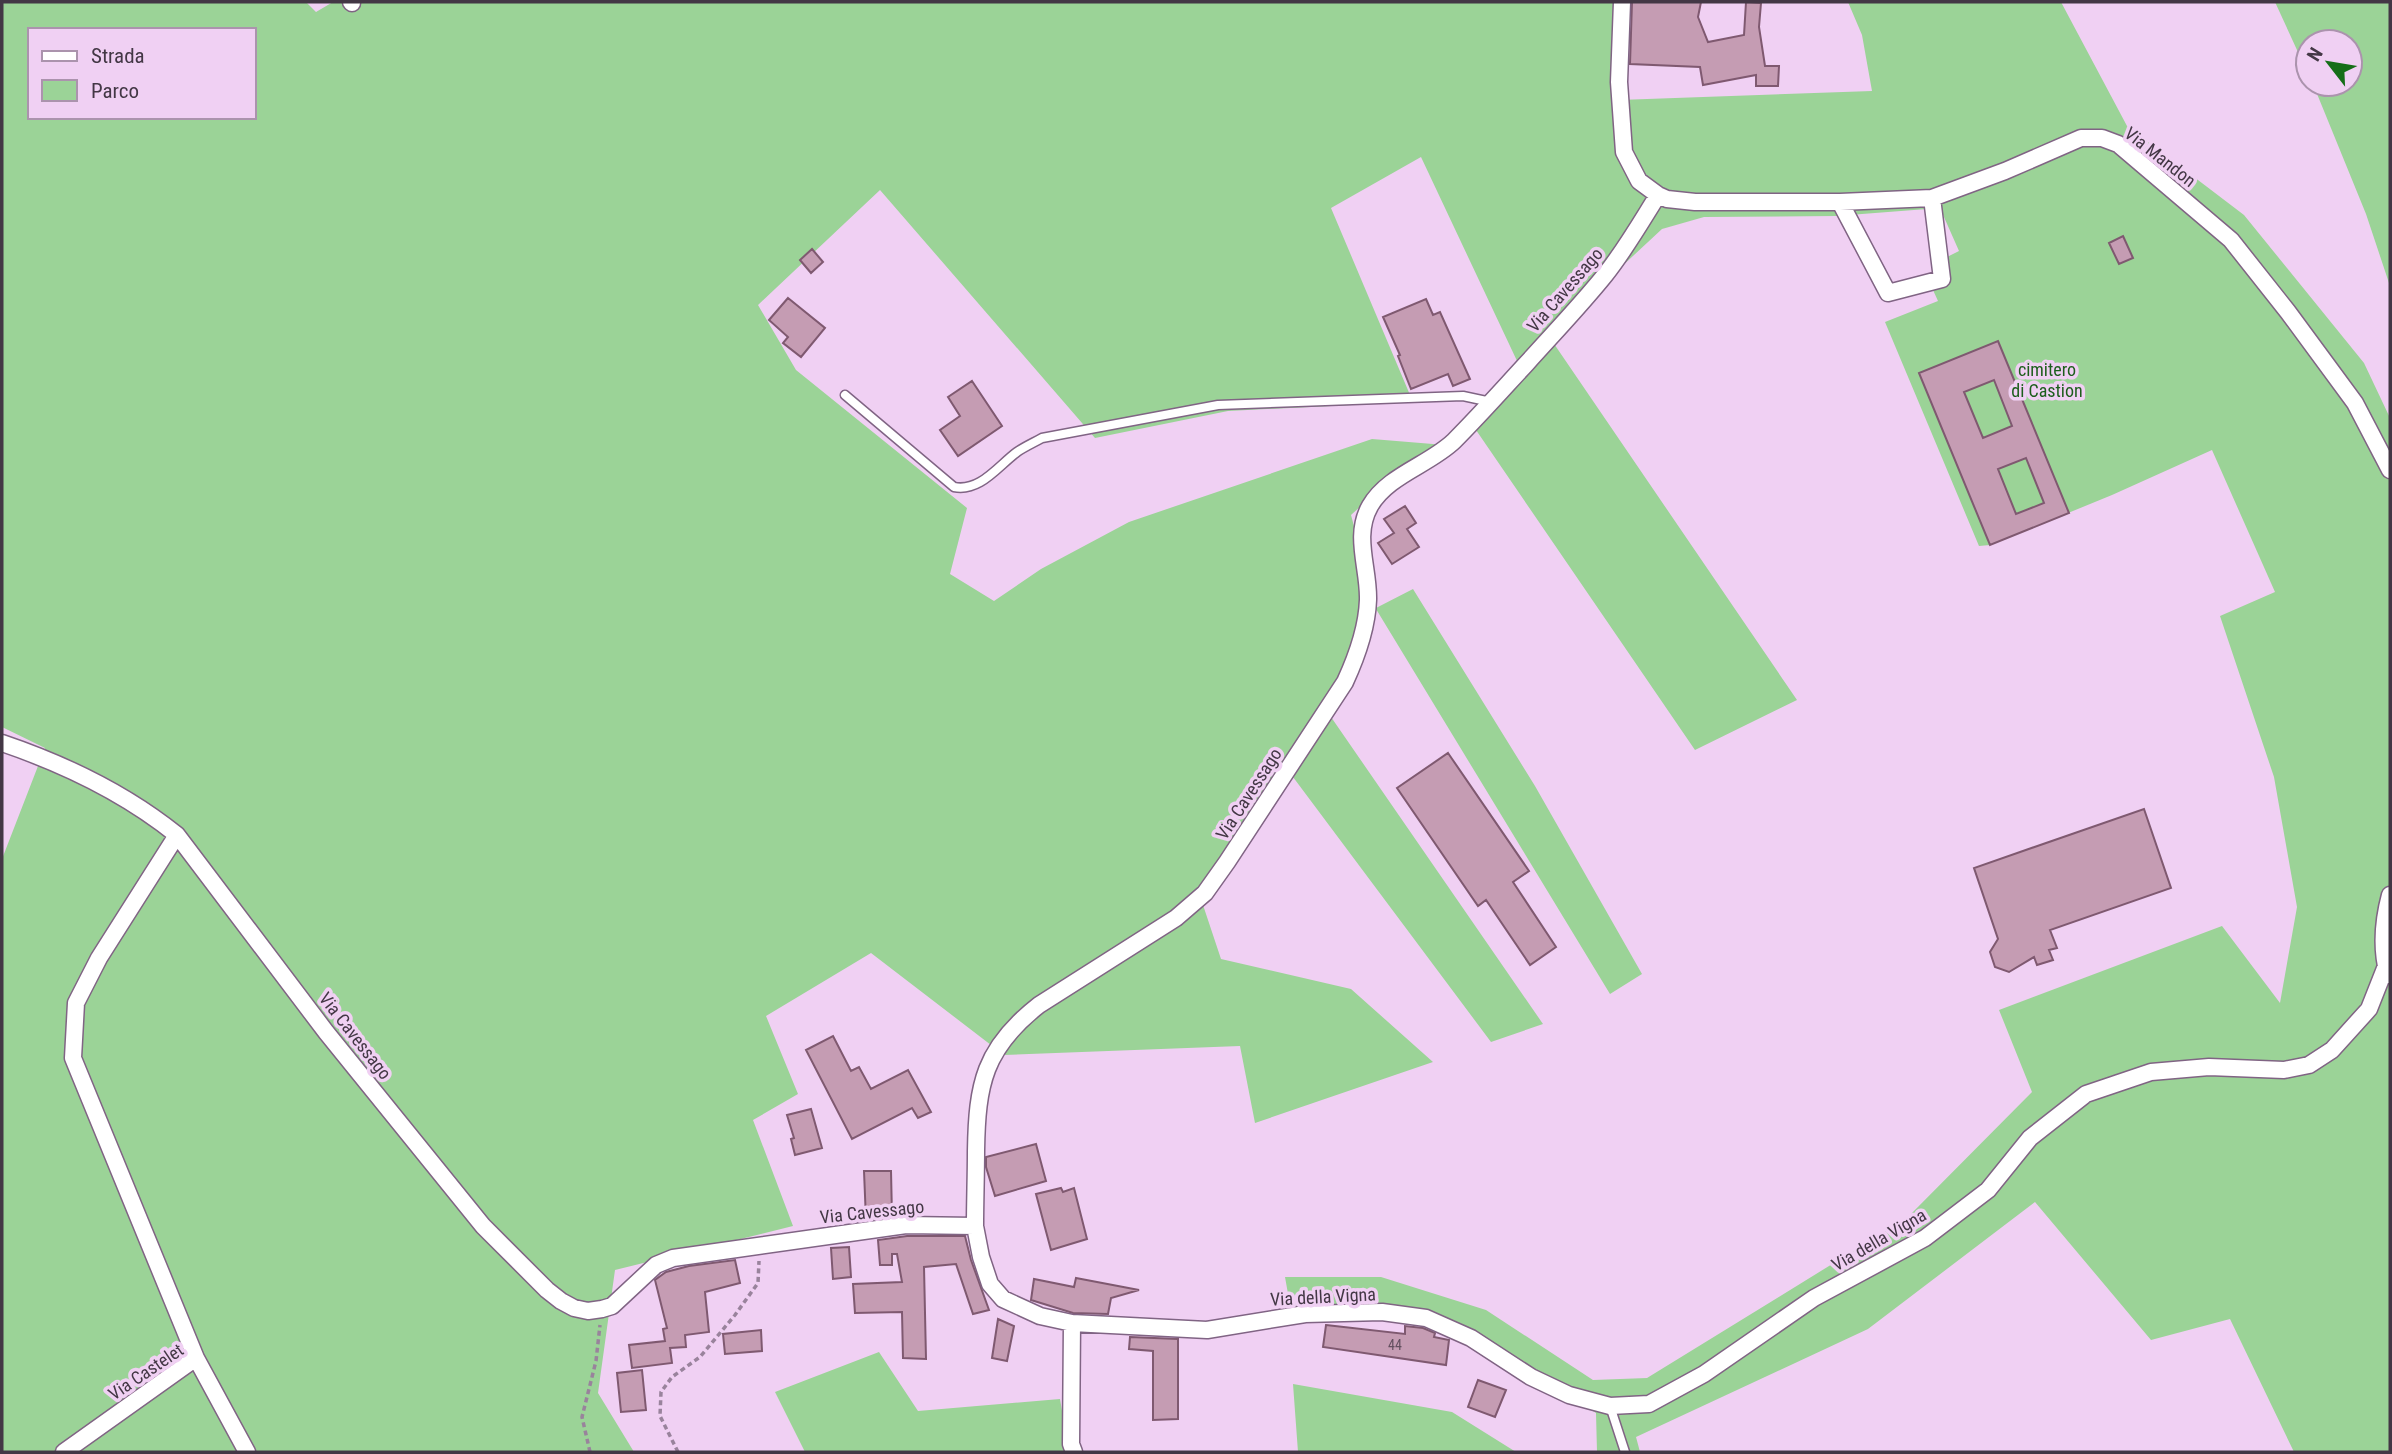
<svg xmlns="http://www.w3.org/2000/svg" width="2392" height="1454" font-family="'Roboto Condensed',sans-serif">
<rect width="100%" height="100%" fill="#f0d0f3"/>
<path fill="#9bd397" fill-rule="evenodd" d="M 2,2 L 306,2 L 316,12 L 333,2 L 1618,2 L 1619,100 L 1872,91 L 1862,35 L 1848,2 L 2061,2 L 2127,126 L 2244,215 L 2364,363 L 2390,418 L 2390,1452 L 2294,1452 L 2230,1319 L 2151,1340 L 2035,1202 L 1868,1329 L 1636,1437 L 1640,1452 L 1597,1452 L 1596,1413 L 1473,1332 L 1380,1303 L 1290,1305 L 1285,1277 L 1381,1277 L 1486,1310 L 1593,1380 L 1647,1378 L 1907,1218 L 2032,1092 L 1999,1010 L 2222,926 L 2280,1003 L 2297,907 L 2274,777 L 2220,616 L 2275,592 L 2212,450 L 2112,495 L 1990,545 L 1979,546 L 1885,322 L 1938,301 L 1933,290 L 1947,257 L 1959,251 L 1940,208 L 1836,216 L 1704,217 L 1662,229 L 1548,335 L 1797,700 L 1695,750 L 1476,430 L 1388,481 L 1351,515 L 1376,608 L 1413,589 L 1535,786 L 1642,974 L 1610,994 L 1376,609 L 1365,647 L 1331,717 L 1543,1024 L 1491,1042 L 1293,777 L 1203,905 L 1221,959 L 1351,989 L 1433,1062 L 1255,1123 L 1240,1046 L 1004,1055 L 871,953 L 766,1016 L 798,1094 L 753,1120 L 793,1226 L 615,1270 L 598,1393 L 634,1452 L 2,1452 L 2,859 L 45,748 L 2,727 ZM 30,30 L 254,30 L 254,117 L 30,117 ZM 1421,157 L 1518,363 L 1445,445 L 1372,439 L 1129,522 L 1041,569 L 994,601 L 950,574 L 967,508 L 796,370 L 758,305 L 880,190 L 1095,438 L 1228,411 L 1413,402 L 1331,208 Z
M 2275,2 L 2390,2 L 2390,286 L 2366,214 L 2313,84 L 2350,84 L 2350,42 L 2308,42 L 2308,74 Z
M 879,1352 L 918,1411 L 1060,1399 L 1069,1452 L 805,1452 L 775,1392 Z
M 1293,1384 L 1452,1412 L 1516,1452 L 1298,1452 Z"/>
<path fill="#c59cb3" stroke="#7f5970" stroke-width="2" fill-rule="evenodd" d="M 1632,2 L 1701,2 L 1698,17 L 1708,42 L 1744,35 L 1746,2 L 1761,3 L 1759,27 L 1765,66 L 1779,66 L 1778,86 L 1756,86 L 1756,75 L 1703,85 L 1700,67 L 1630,64 Z
M 2123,236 L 2133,258 L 2119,264 L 2109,243 Z
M 812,249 L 823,262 L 811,273 L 800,260 Z
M 788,298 L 825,328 L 801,357 L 783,343 L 788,337 L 769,320 Z
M 1426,299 L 1433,315 L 1440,312 L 1470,379 L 1453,386 L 1448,374 L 1411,389 L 1398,356 L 1400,355 L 1383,317 Z
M 1998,341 L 2069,513 L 1990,545 L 1919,373 ZM 1994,380 L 2012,426 L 1983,438 L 1964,392 ZM 2026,458 L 2044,503 L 2016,514 L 1998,469 Z
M 972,381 L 1002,426 L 958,456 L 940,430 L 960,416 L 948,397 Z
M 1405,506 L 1416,523 L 1407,529 L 1419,547 L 1392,564 L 1378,543 L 1394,533 L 1384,519 Z
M 1448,753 L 1529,871 L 1513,882 L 1556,947 L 1530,965 L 1486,900 L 1478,906 L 1397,788 Z
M 2144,809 L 2171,888 L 2050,930 L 2057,948 L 2049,950 L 2053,960 L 2037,965 L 2034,957 L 2009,972 L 1995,967 L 1990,952 L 1998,939 L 1974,868 Z
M 833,1036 L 851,1071 L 859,1067 L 871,1089 L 908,1070 L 931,1112 L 918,1118 L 912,1108 L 852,1139 L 806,1050 Z
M 811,1109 L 822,1148 L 795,1155 L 791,1139 L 794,1138 L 787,1115 Z
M 1036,1144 L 1046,1181 L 995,1196 L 986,1167 L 986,1157 Z
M 864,1171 L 891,1171 L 892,1216 L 866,1220 Z
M 1061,1188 L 1063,1192 L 1074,1188 L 1087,1239 L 1051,1250 L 1036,1194 Z
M 907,1236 L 965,1236 L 971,1260 L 989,1310 L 973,1314 L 956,1264 L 924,1267 L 926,1359 L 903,1358 L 902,1312 L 855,1313 L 853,1284 L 902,1282 L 897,1254 L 892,1254 L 892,1265 L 880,1265 L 878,1240 Z
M 849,1247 L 851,1277 L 833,1279 L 831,1248 Z
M 735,1260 L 740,1283 L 705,1292 L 709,1332 L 685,1335 L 686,1347 L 670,1348 L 672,1363 L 632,1368 L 629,1345 L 665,1341 L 663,1329 L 667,1328 L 655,1280 L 666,1272 L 689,1266 Z
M 1076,1278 L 1139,1290 L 1111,1298 L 1108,1314 L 1073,1313 L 1031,1300 L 1034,1279 L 1074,1287 Z
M 998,1319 L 1014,1326 L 1007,1361 L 992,1358 Z
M 1326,1325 L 1405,1334 L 1405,1326 L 1423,1328 L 1435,1333 L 1434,1337 L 1449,1340 L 1446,1365 L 1323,1347 Z
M 761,1330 L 762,1351 L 725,1354 L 723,1334 Z
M 1130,1337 L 1178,1339 L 1178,1419 L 1153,1420 L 1153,1351 L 1129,1349 Z
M 642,1370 L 646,1410 L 621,1412 L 617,1373 Z
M 1478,1380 L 1506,1390 L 1495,1417 L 1468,1407 Z"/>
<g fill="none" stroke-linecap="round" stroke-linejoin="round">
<g stroke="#806484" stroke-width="11">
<path id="lane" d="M 845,395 L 954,487 C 980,492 997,467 1017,452 C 1024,447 1033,443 1042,438 L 1218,405 L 1463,396 L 1491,402
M 1610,1406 L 1625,1452"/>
</g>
<g stroke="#806484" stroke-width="19">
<path id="street" d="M 351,2 L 352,3
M 1622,2 L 1619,82 L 1624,152 L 1639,181 L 1658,195 L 1667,199 L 1695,202 L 1840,202 L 1932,198 L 2005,171 L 2081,138 L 2102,138 L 2118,144 L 2231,240 L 2288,312 L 2355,403 L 2390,470
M 1840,202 L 1888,293 L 1942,279 L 1932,198
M 2,743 C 64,764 126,794 177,835 L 326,1032 L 483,1226 L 547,1290 L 561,1301 L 574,1308 L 588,1311 L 602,1309 L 612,1306 L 656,1265 L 673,1258 L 906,1225 L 975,1226 C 975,1201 976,1176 976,1151 C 977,1084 984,1048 1039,1005 L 1176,918 L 1205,893 L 1227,862 L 1345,682 C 1357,656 1367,628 1368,600 C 1369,568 1353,536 1370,506 C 1388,475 1429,465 1454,441 C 1479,416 1503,389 1527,363 C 1553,334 1580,306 1605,275 C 1625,250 1641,222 1658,195
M 177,835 L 99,958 L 76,1003 L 73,1058 L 196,1358 L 247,1452
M 2388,975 C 2381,949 2383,921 2390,895
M 975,1226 L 981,1257 L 990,1284 L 1003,1299 L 1040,1316 L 1072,1323 L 1207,1330 L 1305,1314 L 1382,1312 L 1426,1318 L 1471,1338 L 1531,1377 L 1569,1395 L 1610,1406 L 1649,1404 L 1704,1374 L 1814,1298 L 1925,1238 L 1988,1190 L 2030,1138 L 2086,1094 L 2151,1072 L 2209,1067 L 2284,1070 L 2309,1065 L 2332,1050 L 2369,1009 L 2386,966
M 1072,1323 L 1071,1444 L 1074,1452
M 64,1452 L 196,1358"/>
</g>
<path stroke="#99839c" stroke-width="3.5" stroke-dasharray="5 3.5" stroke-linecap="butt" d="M 590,1452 L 582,1417 L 596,1361 L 600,1325
M 678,1452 L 660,1416 L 661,1392 L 672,1377 L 700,1357 L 735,1315 L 758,1283 L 759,1261"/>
<use href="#lane" stroke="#fff" stroke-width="8"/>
<use href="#street" stroke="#fff" stroke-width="16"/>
</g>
<g text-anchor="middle" stroke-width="7" stroke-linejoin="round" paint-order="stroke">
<g font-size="14" fill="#645060">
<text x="1395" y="1350">44</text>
</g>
<g font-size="18" fill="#433745" stroke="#f0d0f3">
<text transform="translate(2160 157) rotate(38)" y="6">Via Mandon</text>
<text transform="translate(1565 290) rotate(-49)" y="6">Via Cavessago</text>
<text transform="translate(1249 794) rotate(-57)" y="6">Via Cavessago</text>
<text transform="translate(355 1036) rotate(52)" y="6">Via Cavessago</text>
<text transform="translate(872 1212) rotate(-6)" y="6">Via Cavessago</text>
<text transform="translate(1879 1240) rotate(-30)" y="6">Via della Vigna</text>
<text transform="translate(1323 1297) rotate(-3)" y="6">Via della Vigna</text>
<text transform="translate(146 1372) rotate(-34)" y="6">Via Castelet</text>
</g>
<g font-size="18" fill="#1d5e1c" stroke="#f0d0f3">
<text x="2047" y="376">cimitero<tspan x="2047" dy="21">di Castion</tspan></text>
</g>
</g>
<rect width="2392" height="1454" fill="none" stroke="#433745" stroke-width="7"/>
<rect x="28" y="28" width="228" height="91" fill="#f0d0f3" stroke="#ab93ad" stroke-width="2"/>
<rect x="42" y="51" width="35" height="10" fill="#ffffff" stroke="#ab93ad" stroke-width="2"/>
<text x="91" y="63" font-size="21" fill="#433745">Strada</text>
<rect x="42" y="80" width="35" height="21" fill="#9bd397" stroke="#ab93ad" stroke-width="2"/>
<text x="91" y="98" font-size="21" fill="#433745">Parco</text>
<g transform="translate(2329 63) rotate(301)"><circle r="33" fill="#f0d0f3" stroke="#ab93ad" stroke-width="2"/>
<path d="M0-5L12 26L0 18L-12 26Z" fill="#166e18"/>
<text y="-10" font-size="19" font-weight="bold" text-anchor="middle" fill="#433745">N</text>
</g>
</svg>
